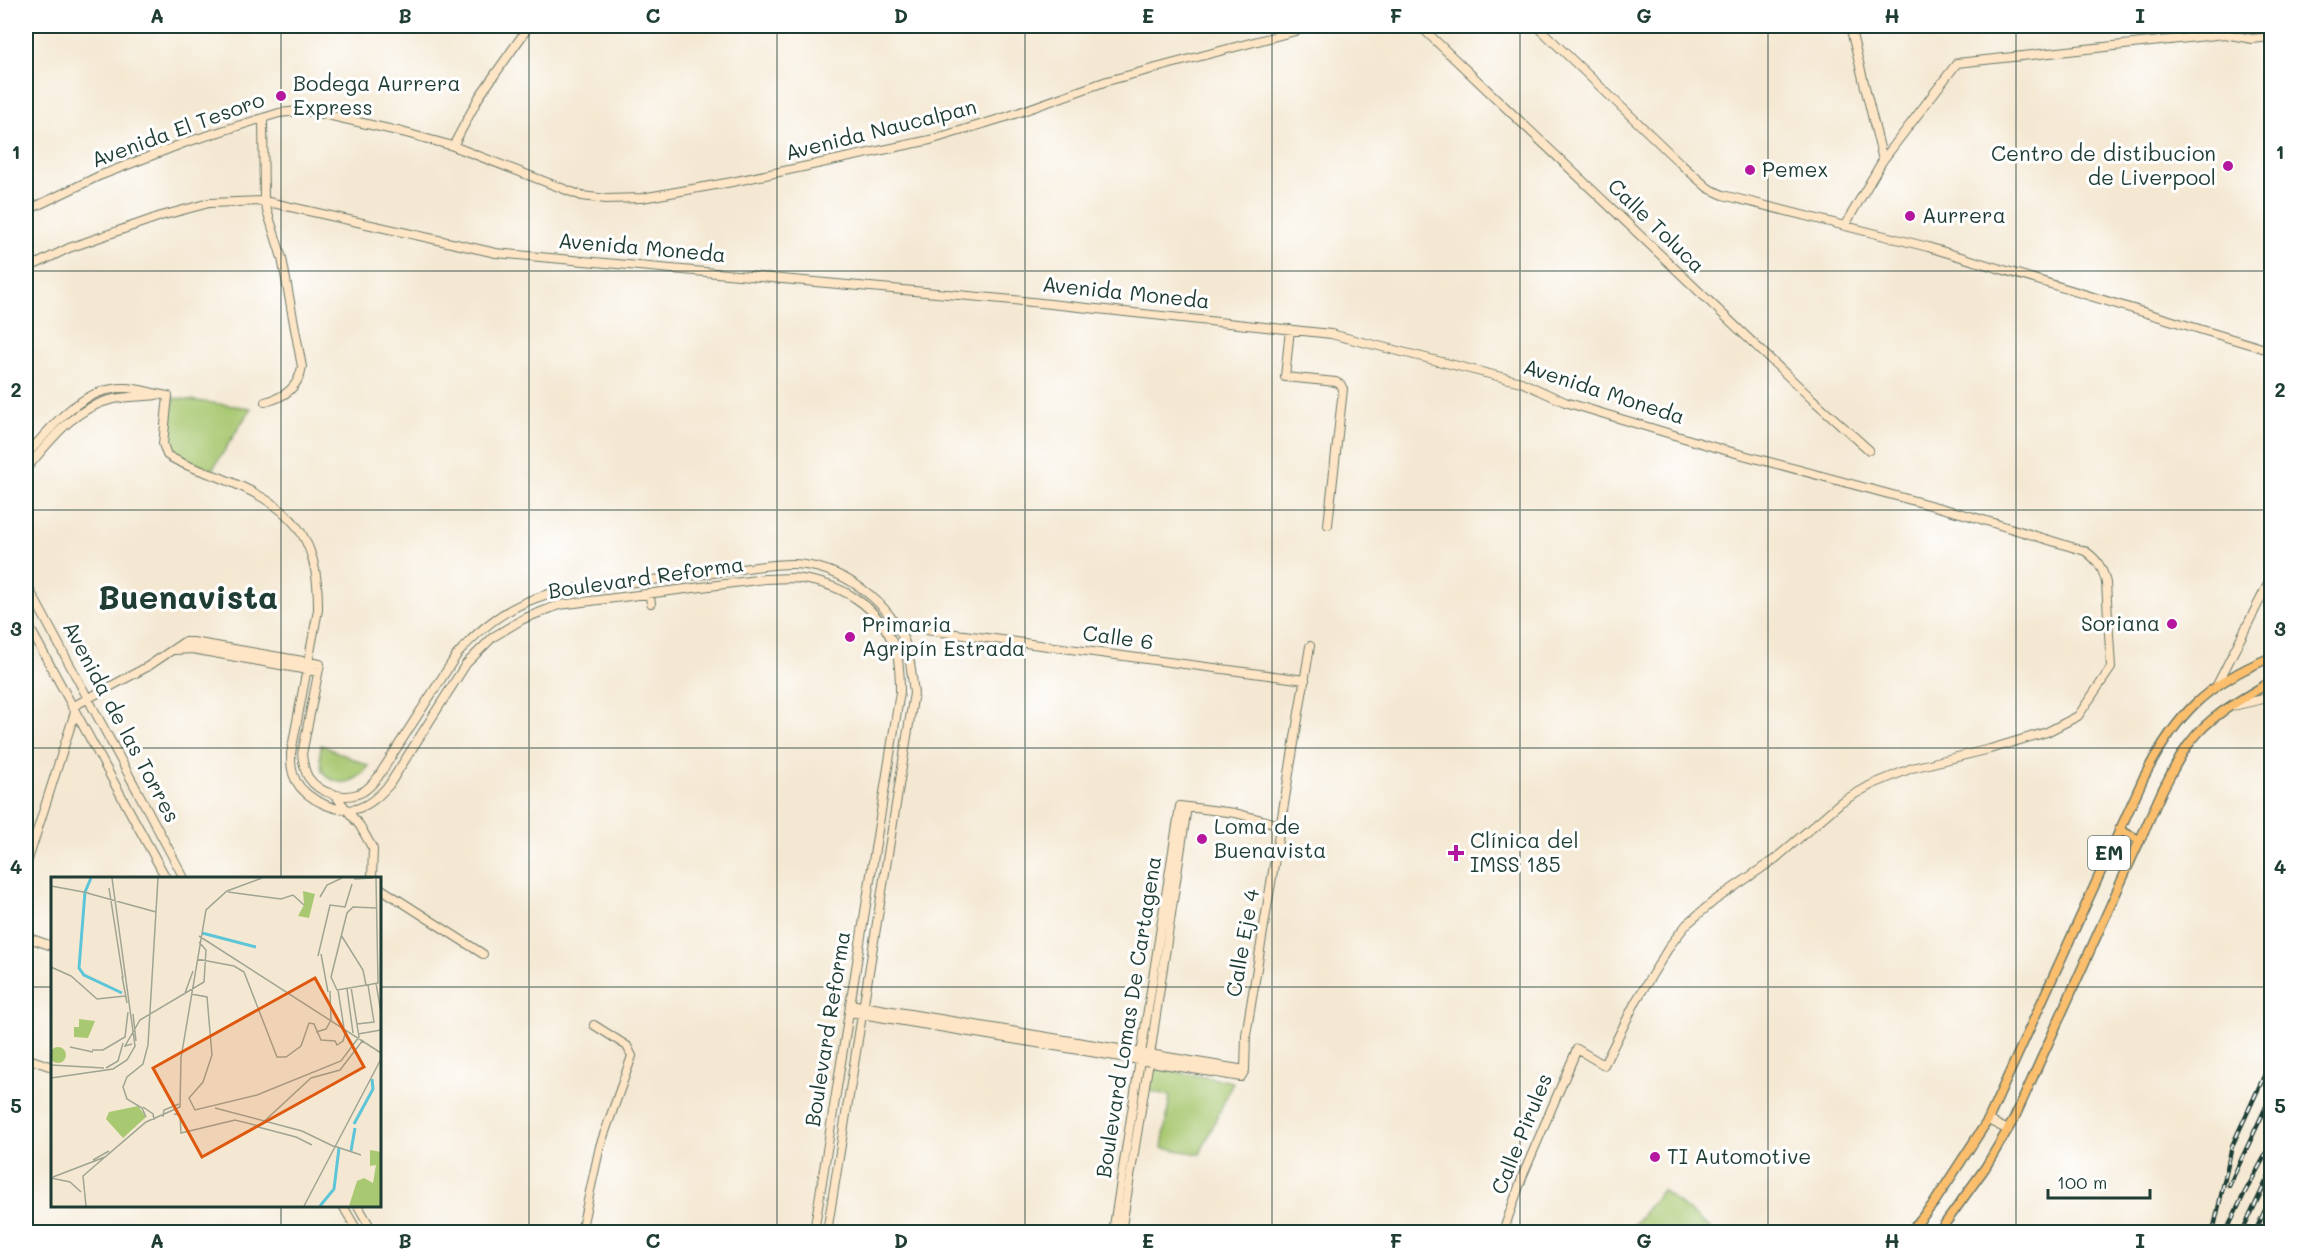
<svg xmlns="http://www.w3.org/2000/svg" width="2297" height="1258" font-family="Mali,sans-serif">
<rect width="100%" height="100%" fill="#fff"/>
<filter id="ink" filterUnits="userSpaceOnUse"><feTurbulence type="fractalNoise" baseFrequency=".0167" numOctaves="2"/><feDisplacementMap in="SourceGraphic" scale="12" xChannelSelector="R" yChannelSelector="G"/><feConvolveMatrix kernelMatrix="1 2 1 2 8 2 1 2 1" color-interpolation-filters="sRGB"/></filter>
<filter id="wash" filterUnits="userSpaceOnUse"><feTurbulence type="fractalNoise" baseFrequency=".008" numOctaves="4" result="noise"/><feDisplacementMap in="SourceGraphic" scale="24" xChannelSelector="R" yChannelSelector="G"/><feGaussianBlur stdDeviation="1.35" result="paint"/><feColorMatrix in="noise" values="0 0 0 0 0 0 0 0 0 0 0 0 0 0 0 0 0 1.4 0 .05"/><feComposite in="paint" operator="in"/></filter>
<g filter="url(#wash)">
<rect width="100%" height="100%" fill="#f4e8d2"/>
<path fill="#a8c871" stroke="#648252" stroke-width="1.5" d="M 174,398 L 251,408 L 212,470 C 196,464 170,460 168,441 Z
M 321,745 L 369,766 C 356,783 338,790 322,771 L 320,756 Z
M 1150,1067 L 1233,1082 L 1200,1154 L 1162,1148 L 1170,1096 L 1146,1090 Z
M 1662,1190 L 1715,1232 L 1628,1232 Z"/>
</g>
<g filter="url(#ink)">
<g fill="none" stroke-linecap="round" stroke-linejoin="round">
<g stroke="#6a796b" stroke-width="10">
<path id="secondary" d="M 1420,26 L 1811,398 L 1869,450
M 1537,26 L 1683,166 L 1708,188 L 1723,195 L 1928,247 L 2272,351
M 1850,26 L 1883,160
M 263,118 L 264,201 L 282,258 L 302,367 C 298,388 285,397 265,402
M 453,146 L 479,97 L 529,26
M 26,211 L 99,176 L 184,143 L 279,113 L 299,111 L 314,112 L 402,132 L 453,146 L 582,196 L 606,199 L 642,198 L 732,182 L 930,140 L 1006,117 L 1107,81 L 1314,26
M 1845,225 L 1883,160 L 1957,63 L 2225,34 L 2252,39 L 2272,37
M 26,269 L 69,248 L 161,216 L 209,203 L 264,201 L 496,253 L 1013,300 L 1331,334 L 1521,382 L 1565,402 L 1717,448 L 1967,515 L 2085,551 C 2097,559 2103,568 2106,583 L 2111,668 L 2078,716 L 2047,732 L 1990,749 L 1912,768 L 1871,785 L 1841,802 L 1775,859 L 1714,901 L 1687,924 L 1671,944 L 1636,1001 L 1604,1065 L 1577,1049 L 1523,1175 L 1503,1232
M 1290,329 L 1285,377 L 1336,382 L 1341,385 L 1343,389 L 1328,525
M 26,456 C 52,426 82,386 127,388 C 142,389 154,394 168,396 L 163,444 L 167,455 C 182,465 202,471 219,477 C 289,505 319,531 318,610 L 291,753 C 291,763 291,772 296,781 C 306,799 338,815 359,808 C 371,804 380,795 389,785 L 466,664 L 493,637 L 523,619 L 559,605 L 765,579 L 793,578 C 840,582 880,605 896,651 C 900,664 900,679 900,692 L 814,1232
M 26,469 C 51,440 74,407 114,399 C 128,396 142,397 156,395
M 26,583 L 184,878
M 649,593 L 651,603
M 26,621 L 166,878
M 926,630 L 1305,680
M 175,650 L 192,649 L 318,672
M 2217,685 L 2272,576
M 2233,706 L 2272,697
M 72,707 L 147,667 L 184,642 L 193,642 L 320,664 L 302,754 C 303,762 304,770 308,777 C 320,795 347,801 364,791 C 370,787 374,782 378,777 L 456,656 C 487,619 525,595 574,589 C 618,584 661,579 705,574 C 733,571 763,564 792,564 C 841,565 891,601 907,648 C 911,663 912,678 914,693 L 827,1232
M 334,794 L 360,826 L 373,849 L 372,878
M 26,866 L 75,712
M 380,888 L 483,954
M 26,937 L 52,946
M 850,1004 L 1245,1070
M 849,1012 L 1241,1077 L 1245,1070 L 1246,1035 L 1310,646
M 26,1058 L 52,1067
M 1988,1120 L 2008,1130
M 343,1206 L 358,1232
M 358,1206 L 373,1232
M 581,1232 L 600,1146 L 632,1056 L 627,1046 L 594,1025
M 1113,1232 L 1180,806 L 1235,813 L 1281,825
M 1121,1232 L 1150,1055 L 1187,807"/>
</g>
<g stroke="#6a796b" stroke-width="11">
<path id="primary" d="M 2119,830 L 2140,840
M 1910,1232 L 1934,1203 L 1988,1120 L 2143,779 C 2175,716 2205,684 2272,657
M 1939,1232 L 1985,1168 L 2014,1119 L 2163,789 C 2172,773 2180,754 2192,740 C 2212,714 2244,698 2272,681"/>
</g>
<use href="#secondary" stroke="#fde5c5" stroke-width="8"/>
<use href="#primary" stroke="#fabe6d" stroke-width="8"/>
<g stroke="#1f3d34" stroke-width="4.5">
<path id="rail" d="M 2229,1186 L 2272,1094
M 2213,1232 L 2232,1146 L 2272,1059
M 2226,1232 L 2244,1194 L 2272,1143
M 2242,1232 L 2272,1169
M 2255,1232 L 2272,1195"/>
</g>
<use href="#rail" stroke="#fff" stroke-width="2" stroke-dasharray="7" stroke-linecap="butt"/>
</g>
</g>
<path fill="none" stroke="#1f3d34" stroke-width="1.5" stroke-opacity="0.55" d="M 281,26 L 281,878M 529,26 L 529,1232M 777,26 L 777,1232M 1025,26 L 1025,1232M 1272,26 L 1272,1232M 1520,26 L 1520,1232M 1768,26 L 1768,1232M 2016,26 L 2016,1232M 26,271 L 2272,271M 26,510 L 2272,510M 26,748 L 2272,748M 26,987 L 52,987M 380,987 L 2272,987M 281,1206 L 281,1232"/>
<g fill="#b5179e" stroke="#fff" stroke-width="2">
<circle cx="281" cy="96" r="6"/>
<circle cx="2228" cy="166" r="6"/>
<circle cx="1750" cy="170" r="6"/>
<circle cx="1910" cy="216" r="6"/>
<circle cx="2172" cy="624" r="6"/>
<circle cx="850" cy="637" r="6"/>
<circle cx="1202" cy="839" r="6"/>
<path d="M1453 844h6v6h6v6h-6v6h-6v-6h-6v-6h6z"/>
<circle cx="1655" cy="1157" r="6"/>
</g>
<g text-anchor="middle" stroke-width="6" stroke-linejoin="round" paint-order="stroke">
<rect fill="#fff" stroke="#627771" stroke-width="1.5" x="2088" y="836" width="42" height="34" rx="4.5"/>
<g font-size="20" font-weight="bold" fill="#1f3d34">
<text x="2109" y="860">EM</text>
</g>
<g font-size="21" fill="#1f3d34" stroke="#fff" text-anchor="start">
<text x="293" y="91">Bodega Aurrera<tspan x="293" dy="24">Express</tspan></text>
<text x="2216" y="161" text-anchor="end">Centro de distibucion<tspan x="2216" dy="24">de Liverpool</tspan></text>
<text x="1762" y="177">Pemex</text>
<text x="1922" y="223">Aurrera</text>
<text x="2160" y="631" text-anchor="end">Soriana</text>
<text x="862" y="632">Primaria<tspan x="862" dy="24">Agripín Estrada</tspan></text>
<text x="1214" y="834">Loma de<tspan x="1214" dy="24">Buenavista</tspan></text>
<text x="1470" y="848">Clínica del<tspan x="1470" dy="24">IMSS 185</tspan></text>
<text x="1667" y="1164">TI Automotive</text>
</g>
<g font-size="21" fill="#1f3d34" stroke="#fff">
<text transform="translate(178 130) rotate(-20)" y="7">Avenida El Tesoro</text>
<text transform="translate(881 130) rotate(-14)" y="7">Avenida Naucalpan</text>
<text transform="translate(1656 226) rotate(44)" y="7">Calle Toluca</text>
<text transform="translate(642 248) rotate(5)" y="7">Avenida Moneda</text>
<text transform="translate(1126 293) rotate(6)" y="7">Avenida Moneda</text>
<text transform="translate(1604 392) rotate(18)" y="7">Avenida Moneda</text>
<text transform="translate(646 578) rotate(-8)" y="7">Boulevard Reforma</text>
<text transform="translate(1118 638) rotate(8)" y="7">Calle 6</text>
<text transform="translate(121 722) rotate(62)" y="7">Avenida de las Torres</text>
<text transform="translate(1243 943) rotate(-80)" y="7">Calle Eje 4</text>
<text transform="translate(1129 1017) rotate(-81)" y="7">Boulevard Lomas De Cartagena</text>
<text transform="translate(828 1029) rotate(-81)" y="7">Boulevard Reforma</text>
<text transform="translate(1522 1134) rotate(-68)" y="7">Calle Pirules</text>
</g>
<g font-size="33" font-weight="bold" fill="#1f3d34" stroke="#fff">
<text x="188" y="609">Buenavista</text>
</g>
</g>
<g transform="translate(51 877)">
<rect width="330" height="330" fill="#f4e8d2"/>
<path d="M 252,14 L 264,17 L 258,41 L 247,39 L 253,28 ZM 28,142 L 44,144 L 37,161 L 23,160 L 23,150 L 28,150 ZM-1 178a8 8 0 1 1 16 0a8 8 0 1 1-16 0ZM 87,229 L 95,240 L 72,261 L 55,242 L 58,235 ZM 319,273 L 330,275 L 330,329 L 298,329 L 306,304 L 313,301 L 322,306 L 325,288 L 319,289 Z" fill="#a8c871"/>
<path fill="none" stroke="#5cc5d8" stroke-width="3" d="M 40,1 L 34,15 L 28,91 L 33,98 L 71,116M 151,56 L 205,70M 303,247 L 322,212 L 321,202M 300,274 L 304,251M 269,329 L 283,312 L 288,271"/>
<path fill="none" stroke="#9fa493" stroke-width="1.5" d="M 303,2 L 322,1M 0,9 L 38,16M 58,11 L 72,101M 177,15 L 230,22 L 242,18 L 253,28M 36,16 L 105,35M 269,20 L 276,8 L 291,1M 290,58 L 312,93 L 315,108M 148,59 L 330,176M 270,77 L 277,115M 267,79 L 279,28 L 294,30 L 301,7M 146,82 L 183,89 L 193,95 L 226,180 L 235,180 L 250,169 L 258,146 L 263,147 L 270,163 L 284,164 L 286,168 L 292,164 L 295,154M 0,90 L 20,99 L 46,122M 71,99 L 76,126M 325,106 L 330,136M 321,107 L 327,106 L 325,1M 322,107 L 286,113 L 280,100 L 296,36 L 302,30 L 326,31M 296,112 L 302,156M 287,113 L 293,151M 279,114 L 280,143M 134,116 L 142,94M 140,117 L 156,120 L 161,178 L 152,205 L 138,221 L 144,233 L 206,218 L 290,184 L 308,160 L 300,110M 46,122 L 74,119M 82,137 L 85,164M 306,147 L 323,145 L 317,108M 265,155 L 275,152 L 280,143M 307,157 L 330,153M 81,167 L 74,169 L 89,143 L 153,105 L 155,73 L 148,65M 19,170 L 42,175M 41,173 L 52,173 L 74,160 L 77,135M 0,188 L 53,191M 55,191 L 67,184 L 72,166M 0,201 L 62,192 L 76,183 L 84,169 L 61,1M 92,230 L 102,237 L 103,243M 164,231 L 251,254 L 284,270M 123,237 L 129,238 L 130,256 L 184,243 L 208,249M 95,240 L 91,231 L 76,222 L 72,210 L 76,200 L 92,187 L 97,168 L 107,1M 112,240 L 113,233 L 128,227M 207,250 L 260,201 L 289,193 L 312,163M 207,250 L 245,260 L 261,268M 283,269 L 310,278M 42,283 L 58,274M 2,300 L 54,280 L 95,245 L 129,230 L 130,181 L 155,33 L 176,14 L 211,1M 0,301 L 19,305 L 30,315M 35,329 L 32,299 L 54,280M 253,329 L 330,182"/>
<path fill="#de580e" fill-opacity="0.15" stroke="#de580e" stroke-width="3" d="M 264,101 L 313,190 L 151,280 L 102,191 Z"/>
<rect width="330" height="330" fill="none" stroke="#1f3d34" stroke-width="3"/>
</g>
<rect width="2297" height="1258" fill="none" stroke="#fff" stroke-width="66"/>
<path d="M2048 1189v9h102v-9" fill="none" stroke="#1f3d34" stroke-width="3"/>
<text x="2057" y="1189" font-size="18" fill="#1f3d34" stroke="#ffffff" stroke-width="4.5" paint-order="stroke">100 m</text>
<rect x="33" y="33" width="2231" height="1192" fill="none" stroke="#1f3d34" stroke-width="2"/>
<g font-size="20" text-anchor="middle" font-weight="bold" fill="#1f3d34">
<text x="157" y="23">A</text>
<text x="405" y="23">B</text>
<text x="653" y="23">C</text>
<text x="901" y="23">D</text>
<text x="1148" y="23">E</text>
<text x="1396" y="23">F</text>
<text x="1644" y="23">G</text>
<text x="1892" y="23">H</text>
<text x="2140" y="23">I</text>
<text x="16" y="159">1</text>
<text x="2280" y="159">1</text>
<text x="16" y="397">2</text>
<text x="2280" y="397">2</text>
<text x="16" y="636">3</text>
<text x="2280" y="636">3</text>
<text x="16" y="874">4</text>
<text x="2280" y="874">4</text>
<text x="16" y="1113">5</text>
<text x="2280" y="1113">5</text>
<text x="157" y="1248">A</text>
<text x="405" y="1248">B</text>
<text x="653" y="1248">C</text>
<text x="901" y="1248">D</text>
<text x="1148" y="1248">E</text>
<text x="1396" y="1248">F</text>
<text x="1644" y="1248">G</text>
<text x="1892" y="1248">H</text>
<text x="2140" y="1248">I</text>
</g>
</svg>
